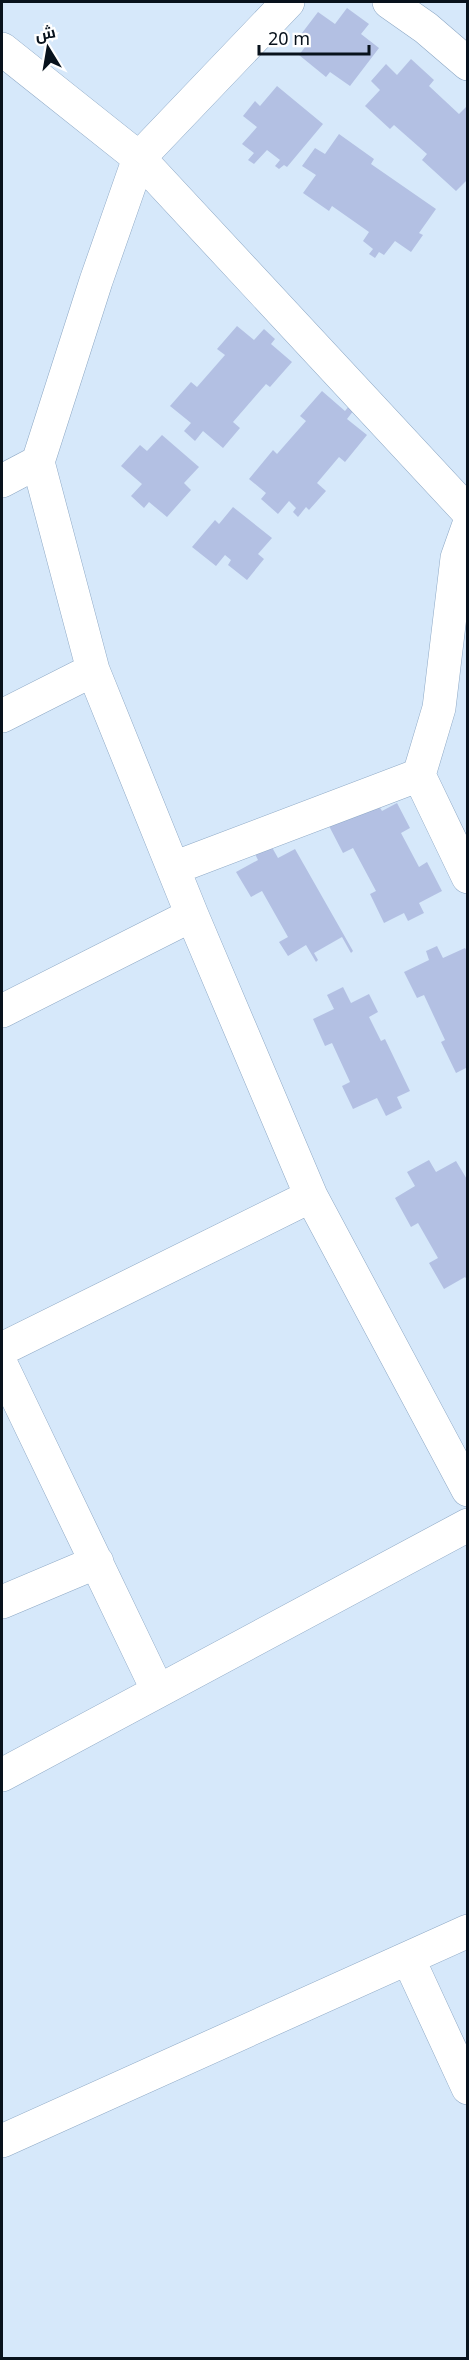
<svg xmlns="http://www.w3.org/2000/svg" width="469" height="2360" font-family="'Noto Sans',Cairo,sans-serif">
<rect width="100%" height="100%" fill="#d6e8fa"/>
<path fill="#b3c0e3" d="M 347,8 L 369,24 L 361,34 L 379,48 L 350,86 L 330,72 L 326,77 L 299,55 L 311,39 L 302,33 L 318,12 L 335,24 Z
M 411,59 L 434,80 L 429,86 L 459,114 L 468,105 L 468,179 L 456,191 L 422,160 L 427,154 L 394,125 L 390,129 L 365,106 L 380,90 L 371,81 L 386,64 L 397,75 Z
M 277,86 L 323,124 L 287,167 L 284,165 L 279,169 L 275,166 L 280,160 L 267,150 L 254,164 L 248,160 L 254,153 L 242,144 L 257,127 L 243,116 L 255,101 L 260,106 Z
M 339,134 L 374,159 L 371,164 L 436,209 L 419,233 L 423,235 L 411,252 L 395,241 L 384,255 L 379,252 L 375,258 L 369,254 L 373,249 L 363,241 L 369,232 L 332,206 L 329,211 L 303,193 L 316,175 L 302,166 L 315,148 L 325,154 Z
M 237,326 L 254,340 L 264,329 L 275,339 L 271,344 L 292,362 L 270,387 L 266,384 L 233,422 L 240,428 L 223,448 L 203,431 L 195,441 L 184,431 L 191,423 L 170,406 L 191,382 L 197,387 L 225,355 L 217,349 Z
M 322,391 L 345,411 L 349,406 L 354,410 L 347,419 L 367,435 L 345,462 L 339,457 L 317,483 L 326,491 L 309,510 L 306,507 L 298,517 L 293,512 L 296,508 L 289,501 L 278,514 L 261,499 L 266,493 L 249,479 L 273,450 L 277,454 L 306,421 L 300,416 Z
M 162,435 L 199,467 L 184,483 L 191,490 L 167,517 L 149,502 L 144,508 L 131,496 L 142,484 L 121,466 L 140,445 L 147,451 Z
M 233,507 L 272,538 L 258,554 L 264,559 L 247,580 L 228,565 L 231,560 L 225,555 L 216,566 L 192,547 L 215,520 L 219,524 Z
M 376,801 L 382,811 L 397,803 L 410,828 L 401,833 L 419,867 L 427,862 L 442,891 L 419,903 L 424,913 L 408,921 L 404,913 L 384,923 L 370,894 L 376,891 L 353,848 L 343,853 L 329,826 Z
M 269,842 L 278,858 L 295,849 L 353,951 L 351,953 L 342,937 L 314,953 L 318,960 L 316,962 L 306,945 L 288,956 L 279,942 L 288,937 L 262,891 L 251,897 L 236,872 L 258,860 L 253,850 Z
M 437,946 L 443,958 L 465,948 L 468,953 L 468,1067 L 456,1073 L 441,1042 L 445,1040 L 424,995 L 417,998 L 404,972 L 429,960 L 426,951 Z
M 343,987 L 351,1003 L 369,994 L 378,1012 L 369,1017 L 381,1041 L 385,1039 L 410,1091 L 397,1097 L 402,1108 L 386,1116 L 377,1098 L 353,1109 L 342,1086 L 350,1082 L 332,1043 L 325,1046 L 313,1019 L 334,1009 L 327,995 Z
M 429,1160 L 436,1172 L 456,1161 L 468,1181 L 468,1281 L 465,1277 L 444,1289 L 429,1263 L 438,1258 L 418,1223 L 411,1227 L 395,1198 L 415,1186 L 407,1172 Z"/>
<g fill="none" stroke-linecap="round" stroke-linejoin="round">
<g stroke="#8da8c5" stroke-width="34">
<path id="minor" d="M 288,2 L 139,158 L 96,281 L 38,462 L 93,670 L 192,915 L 311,1196 L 468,1490
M 389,2 L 426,28 L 468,64
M 2,49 L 139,158 L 468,512
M 2,481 L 38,462
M 2,716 L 93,670
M 419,775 L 468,877
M 174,868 L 419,775 L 439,708 L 457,558 L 468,527
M 2,1011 L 192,915
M 2,1349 L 311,1196
M 2,1366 L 158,1691
M 2,1602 L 97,1562
M 2,1775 L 468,1525
M 408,1958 L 468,2088
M 2,2141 L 468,1931"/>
</g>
<use href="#minor" stroke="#fff" stroke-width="33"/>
</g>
<rect width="469" height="2360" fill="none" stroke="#08121c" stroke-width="6"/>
<g transform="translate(48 48) rotate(349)" stroke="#ffffff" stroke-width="4.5" paint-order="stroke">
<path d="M0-4.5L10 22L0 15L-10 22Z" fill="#08121c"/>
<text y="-9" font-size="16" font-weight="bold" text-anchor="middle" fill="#08121c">ش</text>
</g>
<path d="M259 45v9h110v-9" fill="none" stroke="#08121c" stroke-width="3"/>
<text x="268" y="45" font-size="18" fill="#08121c" stroke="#ffffff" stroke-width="4.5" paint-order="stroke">20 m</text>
</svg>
